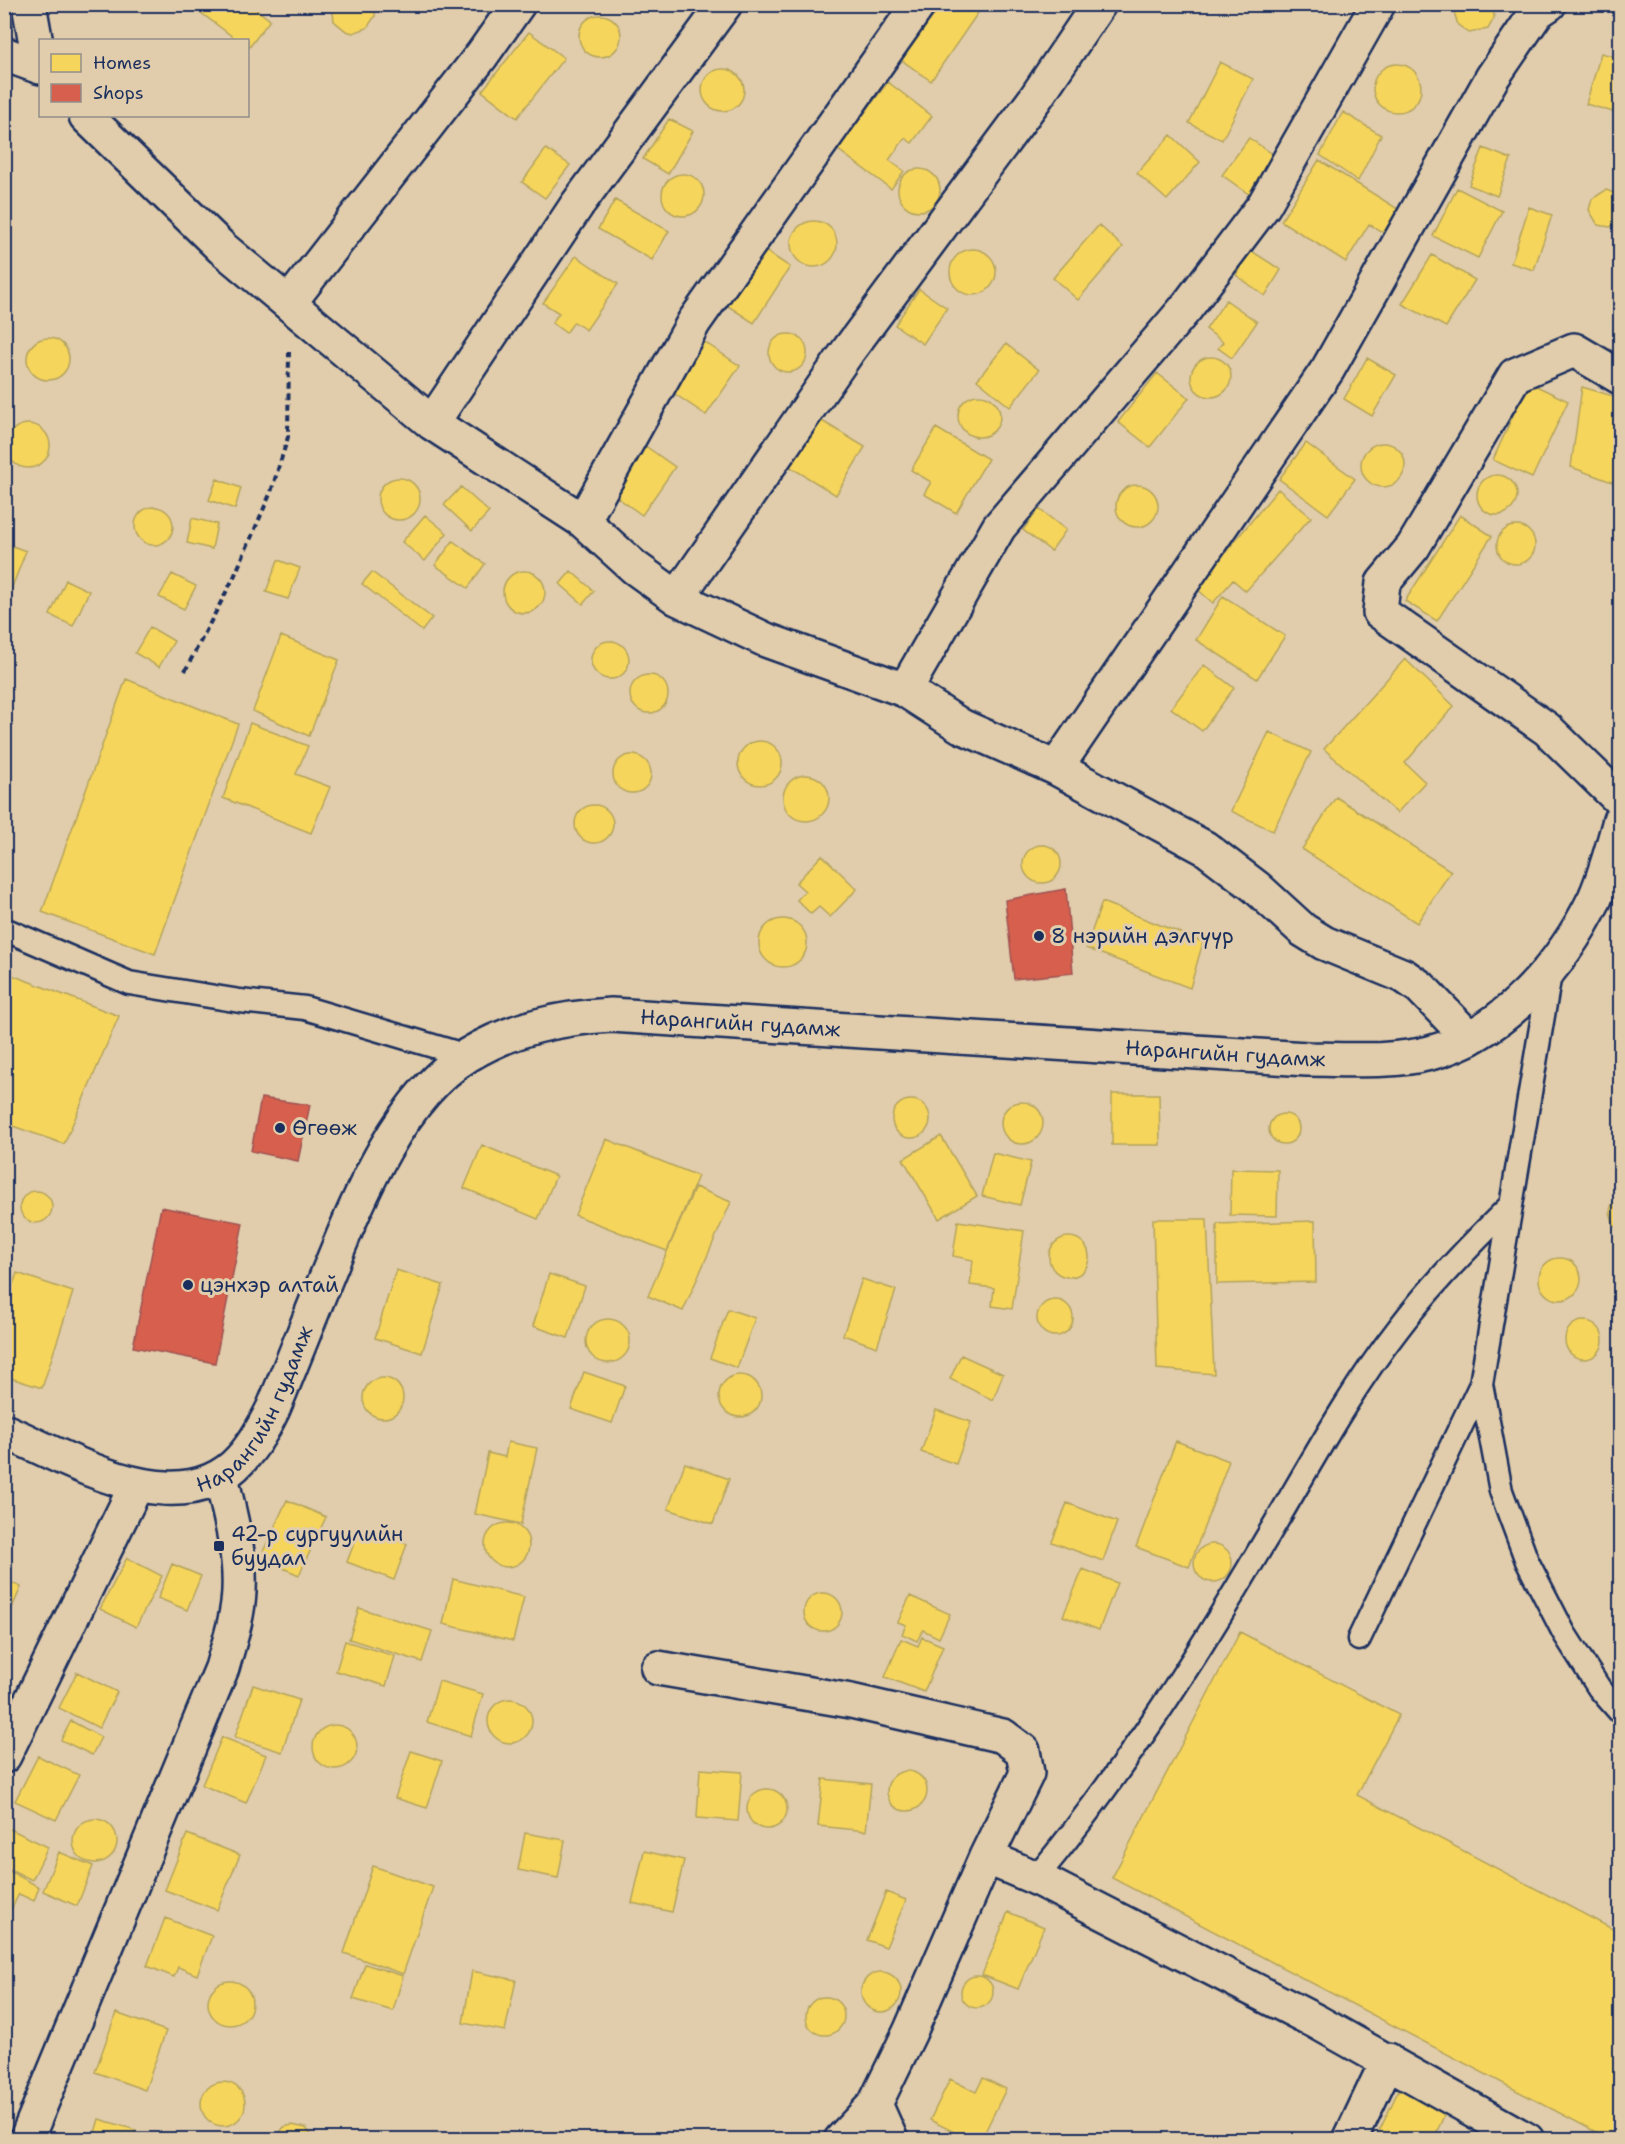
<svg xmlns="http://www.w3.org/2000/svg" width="1625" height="2144" font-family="'Shantell Sans',sans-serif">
<rect width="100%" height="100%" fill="#e1cdab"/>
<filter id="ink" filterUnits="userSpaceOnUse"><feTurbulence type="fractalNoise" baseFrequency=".0167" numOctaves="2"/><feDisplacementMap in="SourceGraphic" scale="12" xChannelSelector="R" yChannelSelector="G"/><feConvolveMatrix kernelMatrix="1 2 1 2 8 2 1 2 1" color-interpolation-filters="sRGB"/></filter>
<g filter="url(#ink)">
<path fill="#f6d55c" stroke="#b4a35d" stroke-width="1.5" d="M 206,4 L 249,4 L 270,20 L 248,49 L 248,40 L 237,40 L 200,12 Z
M 332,4 L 375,4 L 375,16 L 367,28 L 353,33 L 346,31 L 334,21 Z
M 766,4 L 778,4 L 772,10 Z
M 939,4 L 984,4 L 931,81 L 900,59 Z
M 1493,4 L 1494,18 L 1488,29 L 1469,33 L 1458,25 L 1454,12 L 1456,4 Z
M579 36a21 21 0 1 1 42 0a21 21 0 1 1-42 0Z
M 529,32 L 564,58 L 517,118 L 482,91 Z
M 1601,53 L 1620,58 L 1620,114 L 1586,104 Z
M 1220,62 L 1253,79 L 1222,140 L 1189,123 Z
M1373 88a24 24 0 1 1 48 0a24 24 0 1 1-48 0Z
M702 90a21 21 0 1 1 42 0a21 21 0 1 1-42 0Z
M 888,82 L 932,116 L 912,143 L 905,138 L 889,160 L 904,171 L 891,189 L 837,149 Z
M 1343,112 L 1381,135 L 1358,181 L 1320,155 Z
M 669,119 L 693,131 L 668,174 L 643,159 Z
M 1171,135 L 1200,162 L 1167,200 L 1137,173 Z
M 1249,138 L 1277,157 L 1250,195 L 1222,175 Z
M 1483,148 L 1511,159 L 1497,196 L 1469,185 Z
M 546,149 L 570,165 L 545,198 L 522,182 Z
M 1319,160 L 1401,211 L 1387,235 L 1369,224 L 1346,262 L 1281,221 Z
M898 190a21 21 0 1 1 42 0a21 21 0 1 1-42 0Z
M662 195a21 21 0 1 1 42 0a21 21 0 1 1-42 0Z
M 1457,188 L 1502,211 L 1478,258 L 1433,236 Z
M 1606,190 L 1620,195 L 1620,222 L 1610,227 L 1598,225 L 1589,210 L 1592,199 Z
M 615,200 L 669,231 L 652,260 L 598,229 Z
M 1529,207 L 1552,215 L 1534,270 L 1511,263 Z
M791 244a23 23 0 1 1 46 0a23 23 0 1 1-46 0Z
M 1099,225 L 1123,247 L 1078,300 L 1053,278 Z
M 761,248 L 790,267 L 754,323 L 725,304 Z
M950 272a23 23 0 1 1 46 0a23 23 0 1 1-46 0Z
M 1250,250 L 1281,270 L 1265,296 L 1236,275 Z
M 1432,255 L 1475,280 L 1446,327 L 1402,304 Z
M 576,256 L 618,284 L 586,330 L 574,322 L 566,333 L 552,323 L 559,313 L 543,303 Z
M 919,289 L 947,308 L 923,344 L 895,325 Z
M 1226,300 L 1257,322 L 1232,358 L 1218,348 L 1223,342 L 1206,329 Z
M769 353a19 19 0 1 1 38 0a19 19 0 1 1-38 0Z
M27 359a21 21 0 1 1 42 0a21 21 0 1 1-42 0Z
M 700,339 L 740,366 L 706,415 L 666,388 Z
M 1006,344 L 1039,370 L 1010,407 L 977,380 Z
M1191 377a20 20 0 1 1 40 0a20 20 0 1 1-40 0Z
M 1367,358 L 1396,375 L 1372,416 L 1344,399 Z
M 1157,373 L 1189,398 L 1150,447 L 1118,422 Z
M 1528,382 L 1568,401 L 1532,478 L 1493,460 Z
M 1582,387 L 1620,398 L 1620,485 L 1571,467 Z
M958 416a21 21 0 1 1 42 0a21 21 0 1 1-42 0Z
M 817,418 L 865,447 L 836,495 L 787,465 Z
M6 446a22 22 0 1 1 44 0a22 22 0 1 1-44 0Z
M 936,428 L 988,459 L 956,513 L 924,494 L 931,482 L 911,470 Z
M 1306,443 L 1355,479 L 1328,515 L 1279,479 Z
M1361 465a22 22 0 1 1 44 0a22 22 0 1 1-44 0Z
M 644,445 L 675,467 L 642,515 L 611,493 Z
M1477 495a20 20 0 1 1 40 0a20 20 0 1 1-40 0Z
M378 499a21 21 0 1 1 42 0a21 21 0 1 1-42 0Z
M 217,479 L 241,488 L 235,509 L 209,500 Z
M1116 506a21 21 0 1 1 42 0a21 21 0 1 1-42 0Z
M 461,487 L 489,512 L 472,531 L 444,505 Z
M 1278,489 L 1311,517 L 1246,591 L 1233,580 L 1213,603 L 1196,588 Z
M135 526a19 19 0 1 1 38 0a19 19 0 1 1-38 0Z
M 1039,509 L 1066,530 L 1051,551 L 1023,530 Z
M 425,515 L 447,533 L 425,561 L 402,542 Z
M 1460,515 L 1492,536 L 1437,621 L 1405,601 Z
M 192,518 L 217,524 L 212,549 L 187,543 Z
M1497 545a19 19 0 1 1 38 0a19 19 0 1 1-38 0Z
M 453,541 L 485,564 L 468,588 L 435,565 Z
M 4,543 L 26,551 L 4,608 Z
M 278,560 L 300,568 L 288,599 L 266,592 Z
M 571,571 L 594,591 L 583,604 L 560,584 Z
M503 592a21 21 0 1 1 42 0a21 21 0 1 1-42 0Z
M 372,572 L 432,618 L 422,631 L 362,584 Z
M 172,574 L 196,586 L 184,609 L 159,597 Z
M 66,580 L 89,591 L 73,626 L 50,615 Z
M 1223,596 L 1285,636 L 1257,679 L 1196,640 Z
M 150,627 L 174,641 L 159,667 L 135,653 Z
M 281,636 L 339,660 L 309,736 L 253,711 Z
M591 660a19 19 0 1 1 38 0a19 19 0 1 1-38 0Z
M 1405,659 L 1454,706 L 1405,763 L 1425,782 L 1397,813 L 1324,749 Z
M 1204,665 L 1234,688 L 1202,731 L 1171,708 Z
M630 694a19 19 0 1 1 38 0a19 19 0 1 1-38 0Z
M 126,679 L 238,724 L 155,954 L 42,912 Z
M 250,723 L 308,746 L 296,774 L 330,787 L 311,833 L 223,798 Z
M 1269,732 L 1311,752 L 1273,831 L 1231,811 Z
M738 763a22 22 0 1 1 44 0a22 22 0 1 1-44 0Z
M613 774a19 19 0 1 1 38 0a19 19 0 1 1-38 0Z
M783 798a23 23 0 1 1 46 0a23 23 0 1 1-46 0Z
M 1336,797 L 1451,871 L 1417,923 L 1302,849 Z
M575 824a19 19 0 1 1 38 0a19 19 0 1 1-38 0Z
M1023 864a19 19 0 1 1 38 0a19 19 0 1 1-38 0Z
M 822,855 L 857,889 L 830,917 L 819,907 L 811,914 L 797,900 L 805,891 L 796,883 Z
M 1102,902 L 1203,942 L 1190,988 L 1086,948 Z
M759 943a24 24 0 1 1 48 0a24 24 0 1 1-48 0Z
M 4,972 L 119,1016 L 64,1144 L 4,1123 Z
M 1112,1094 L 1159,1094 L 1160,1145 L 1112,1145 Z
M892 1119a19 19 0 1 1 38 0a19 19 0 1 1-38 0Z
M1001 1123a21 21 0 1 1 42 0a21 21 0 1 1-42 0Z
M1269 1129a15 15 0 1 1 30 0a15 15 0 1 1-30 0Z
M 941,1136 L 977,1196 L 939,1219 L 903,1159 Z
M 606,1139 L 698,1176 L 667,1251 L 575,1215 Z
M 482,1145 L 556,1176 L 538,1219 L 464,1188 Z
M 993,1153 L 1031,1162 L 1020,1205 L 982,1196 Z
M 1231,1169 L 1278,1170 L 1277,1216 L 1230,1215 Z
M 695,1187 L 731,1202 L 683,1311 L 648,1296 Z
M20 1207a16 16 0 1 1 32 0a16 16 0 1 1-32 0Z
M 1620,1196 L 1620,1231 L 1614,1225 L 1610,1212 L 1611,1206 Z
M 1153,1219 L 1207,1219 L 1214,1374 L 1157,1369 Z
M 958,1221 L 1024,1231 L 1012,1309 L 992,1306 L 994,1288 L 970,1285 L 973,1260 L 953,1256 Z
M 1315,1221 L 1316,1282 L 1217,1284 L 1217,1224 Z
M1049 1257a20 20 0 1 1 40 0a20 20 0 1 1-40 0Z
M1539 1279a21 21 0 1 1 42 0a21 21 0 1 1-42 0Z
M 396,1270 L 443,1285 L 422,1353 L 375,1338 Z
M 17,1273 L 73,1292 L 42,1388 L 4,1376 L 4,1311 Z
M 549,1274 L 585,1286 L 568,1338 L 533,1326 Z
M 862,1279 L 896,1290 L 877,1347 L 843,1335 Z
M1037 1318a18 18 0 1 1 36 0a18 18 0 1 1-36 0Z
M 728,1309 L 755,1318 L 737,1368 L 710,1358 Z
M586 1341a22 22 0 1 1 44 0a22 22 0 1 1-44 0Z
M1565 1340a19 19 0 1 1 38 0a19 19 0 1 1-38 0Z
M 961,1355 L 1003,1374 L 993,1400 L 950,1379 Z
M 584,1372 L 625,1386 L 612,1423 L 571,1409 Z
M719 1396a21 21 0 1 1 42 0a21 21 0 1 1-42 0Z
M363 1398a20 20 0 1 1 40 0a20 20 0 1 1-40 0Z
M 936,1410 L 971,1422 L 956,1464 L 921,1452 Z
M 1176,1441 L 1229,1461 L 1189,1567 L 1136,1547 Z
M 508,1442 L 537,1448 L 521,1524 L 475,1514 L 488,1453 L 505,1457 Z
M 685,1463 L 729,1479 L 713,1524 L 668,1509 Z
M 287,1500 L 326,1517 L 299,1575 L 260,1558 Z
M 1067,1503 L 1117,1522 L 1103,1561 L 1052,1542 Z
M485 1545a22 22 0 1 1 44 0a22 22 0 1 1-44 0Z
M 360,1527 L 407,1544 L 394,1580 L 347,1562 Z
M1194 1563a19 19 0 1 1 38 0a19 19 0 1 1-38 0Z
M 127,1558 L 162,1576 L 136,1627 L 100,1609 Z
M 172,1564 L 201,1576 L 187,1610 L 158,1598 Z
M 1083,1569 L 1117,1583 L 1099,1630 L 1063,1616 Z
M 4,1579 L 21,1587 L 6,1622 L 4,1621 Z
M 453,1579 L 524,1597 L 513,1641 L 443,1624 Z
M804 1612a19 19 0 1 1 38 0a19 19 0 1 1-38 0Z
M 910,1596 L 950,1614 L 939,1638 L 923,1630 L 917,1641 L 902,1634 L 906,1625 L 898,1622 Z
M 359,1608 L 432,1631 L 422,1662 L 349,1639 Z
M 1240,1632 L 1399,1715 L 1357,1795 L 1620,1933 L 1620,2140 L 1611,2140 L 1112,1878 Z
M 922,1637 L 943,1646 L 924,1692 L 885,1677 L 901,1639 L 918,1646 Z
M 345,1641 L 395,1656 L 386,1686 L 336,1671 Z
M 77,1672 L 117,1692 L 99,1728 L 59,1708 Z
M 439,1681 L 483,1694 L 471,1736 L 427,1722 Z
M 253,1685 L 299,1700 L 282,1752 L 235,1737 Z
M488 1721a22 22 0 1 1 44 0a22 22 0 1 1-44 0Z
M 71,1721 L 101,1737 L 92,1755 L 61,1740 Z
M313 1747a22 22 0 1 1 44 0a22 22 0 1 1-44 0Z
M 222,1737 L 266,1755 L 246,1803 L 202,1785 Z
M 411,1751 L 442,1761 L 427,1808 L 395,1798 Z
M 38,1756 L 79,1775 L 56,1820 L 15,1801 Z
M 700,1769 L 742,1772 L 738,1821 L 697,1818 Z
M887 1791a20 20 0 1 1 40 0a20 20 0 1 1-40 0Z
M 823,1779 L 871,1784 L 866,1831 L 818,1826 Z
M747 1809a20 20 0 1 1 40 0a20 20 0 1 1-40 0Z
M73 1841a22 22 0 1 1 44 0a22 22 0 1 1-44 0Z
M 8,1828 L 48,1847 L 32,1880 L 4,1866 L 4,1835 Z
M 525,1833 L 565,1840 L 558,1878 L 518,1870 Z
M 187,1834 L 240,1855 L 217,1910 L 165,1890 Z
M 644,1851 L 684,1860 L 672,1912 L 632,1903 Z
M 59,1852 L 93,1866 L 77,1906 L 43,1891 Z
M 373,1866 L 433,1887 L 403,1974 L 344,1953 Z
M 4,1868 L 39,1887 L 34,1901 L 19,1894 L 6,1919 Z
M 886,1892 L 906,1900 L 886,1947 L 867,1940 Z
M 1008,1912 L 1044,1927 L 1018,1989 L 982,1975 Z
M 165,1918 L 212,1936 L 197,1975 L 178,1967 L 174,1977 L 147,1966 Z
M 365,1964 L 403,1976 L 393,2011 L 353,1999 Z
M 472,1971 L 516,1980 L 505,2031 L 463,2023 Z
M861 1992a20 20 0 1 1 40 0a20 20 0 1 1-40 0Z
M961 1992a16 16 0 1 1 32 0a16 16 0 1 1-32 0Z
M208 2003a22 22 0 1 1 44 0a22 22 0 1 1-44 0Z
M806 2016a19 19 0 1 1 38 0a19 19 0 1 1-38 0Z
M 116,2013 L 166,2031 L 145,2090 L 95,2072 Z
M 983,2078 L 1006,2089 L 981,2140 L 970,2140 L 930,2120 L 950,2079 L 976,2092 Z
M201 2104a22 22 0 1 1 44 0a22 22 0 1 1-44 0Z
M 1401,2085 L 1448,2107 L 1433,2140 L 1375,2140 Z
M 99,2119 L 136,2130 L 134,2140 L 76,2140 L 78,2132 L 94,2136 Z
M 292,2125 L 306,2128 L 315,2140 L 274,2140 L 284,2127 Z"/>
<path fill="#d6604d" stroke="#9e5152" stroke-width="1.5" d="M 1066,889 L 1073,973 L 1014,979 L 1005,900 Z
M 261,1098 L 310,1105 L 298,1161 L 251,1151 Z
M 161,1207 L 243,1223 L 215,1363 L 133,1347 Z"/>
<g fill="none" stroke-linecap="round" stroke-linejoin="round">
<g stroke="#1b2f5e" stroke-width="27">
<path id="lane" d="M 4,929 L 129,983 L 240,1001 L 305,1008 L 467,1056
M 1551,968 L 1481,1384 L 1501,1491 L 1527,1561 L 1564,1633 L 1599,1688 L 1620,1712
M 1359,1639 L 1481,1384
M 1036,1878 C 1122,1774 1195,1660 1263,1544 C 1307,1471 1346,1396 1398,1329 C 1432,1284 1471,1244 1511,1205"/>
</g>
<g stroke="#1b2f5e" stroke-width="38">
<path id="street" d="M 29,4 L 40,66
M 4,54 L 40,67
M 86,116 L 222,248 L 432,423 L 583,521 L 634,567 L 677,598 L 766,640 L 905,690 L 961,726 L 1056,768 L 1205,848 L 1256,887 L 1303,930 L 1324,943 L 1404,976 L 1420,987 L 1469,1038
M 289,303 L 482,55 L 518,4
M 1620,377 L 1574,350 L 1515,375 L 1413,547 L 1383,583 L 1380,612 L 1547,729 L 1620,800
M 432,423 L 577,205 L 725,4
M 583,521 L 694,322 L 919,4
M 677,598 L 848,351 L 1035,99 L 1099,4
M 905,690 L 999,527 L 1186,308 L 1264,205 L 1378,4
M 1056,768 L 1328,369 L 1492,78 L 1537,12 L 1549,4
M 658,1668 L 851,1701 L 1003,1736 L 1023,1751 L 1027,1773 L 986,1857 L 910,2032 L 875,2104 L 841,2140
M 4,1756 L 136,1486
M 986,1857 L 1036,1878 L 1317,2022 L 1527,2140
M 875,2104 L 891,2140
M 26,2140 L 222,1668 C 229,1643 238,1617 239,1591 C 241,1552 229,1513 221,1476
M 1350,2140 L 1388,2060"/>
</g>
<g stroke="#1b2f5e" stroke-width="38">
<g id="secondary">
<path id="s1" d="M 4,1431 C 70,1459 180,1527 241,1459 C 255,1444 264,1427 273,1409 C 291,1366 308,1322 326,1278 C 356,1205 397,1098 468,1055 C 513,1028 559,1018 611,1015 L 1307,1059 C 1347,1059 1391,1063 1430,1053 C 1504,1034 1563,964 1595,898 C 1606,873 1613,846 1620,820"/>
</g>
</g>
<path stroke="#1b2f5e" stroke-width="4" stroke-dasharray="6 4.5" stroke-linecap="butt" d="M 185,671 L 234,577 L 271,492 L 288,437 L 289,352"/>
<use href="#lane" stroke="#e1cdab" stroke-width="22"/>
<use href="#street" stroke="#e1cdab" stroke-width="33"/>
<use href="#secondary" stroke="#e1cdab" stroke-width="33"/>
</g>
</g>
<g fill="#1b2f5e" stroke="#e1cdab" stroke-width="2">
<circle cx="1039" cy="936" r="6"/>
<circle cx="280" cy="1128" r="6"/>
<circle cx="188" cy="1285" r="6"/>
<rect x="213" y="1540" width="12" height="12" rx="3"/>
</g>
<g text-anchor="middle" stroke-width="6" stroke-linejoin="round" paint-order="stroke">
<g font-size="21" fill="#1b2f5e" stroke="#e1cdab" text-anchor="start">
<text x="1051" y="943">8 нэрийн дэлгүүр</text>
<text x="292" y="1135">Өгөөж</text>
<text x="200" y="1292">цэнхэр алтай</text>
<text x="231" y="1541">42-р сургуулийн<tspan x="231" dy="24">буудал</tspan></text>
</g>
<g font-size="21" fill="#1b2f5e" stroke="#e1cdab">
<text dy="7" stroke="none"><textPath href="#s1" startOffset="1005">Нарангийн гудамж</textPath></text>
<text dy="7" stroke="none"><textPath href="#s1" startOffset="1491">Нарангийн гудамж</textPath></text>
<text dy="7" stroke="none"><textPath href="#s1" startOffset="304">Нарангийн гудамж</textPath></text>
</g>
</g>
<rect width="1625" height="2144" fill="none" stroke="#e1cdab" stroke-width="24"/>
<rect x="12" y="12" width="1601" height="2120" fill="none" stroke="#1b2f5e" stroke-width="2" filter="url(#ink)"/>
<rect x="39" y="39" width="210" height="78" fill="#e1cdab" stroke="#928e8c" stroke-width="1.5"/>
<rect x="51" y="54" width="30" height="18" fill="#f6d55c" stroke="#928e8c" stroke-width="1.5"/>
<text x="93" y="69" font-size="18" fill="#1b2f5e">Homes</text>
<rect x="51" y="84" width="30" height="18" fill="#d6604d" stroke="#928e8c" stroke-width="1.5"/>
<text x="93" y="99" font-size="18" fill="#1b2f5e">Shops</text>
</svg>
